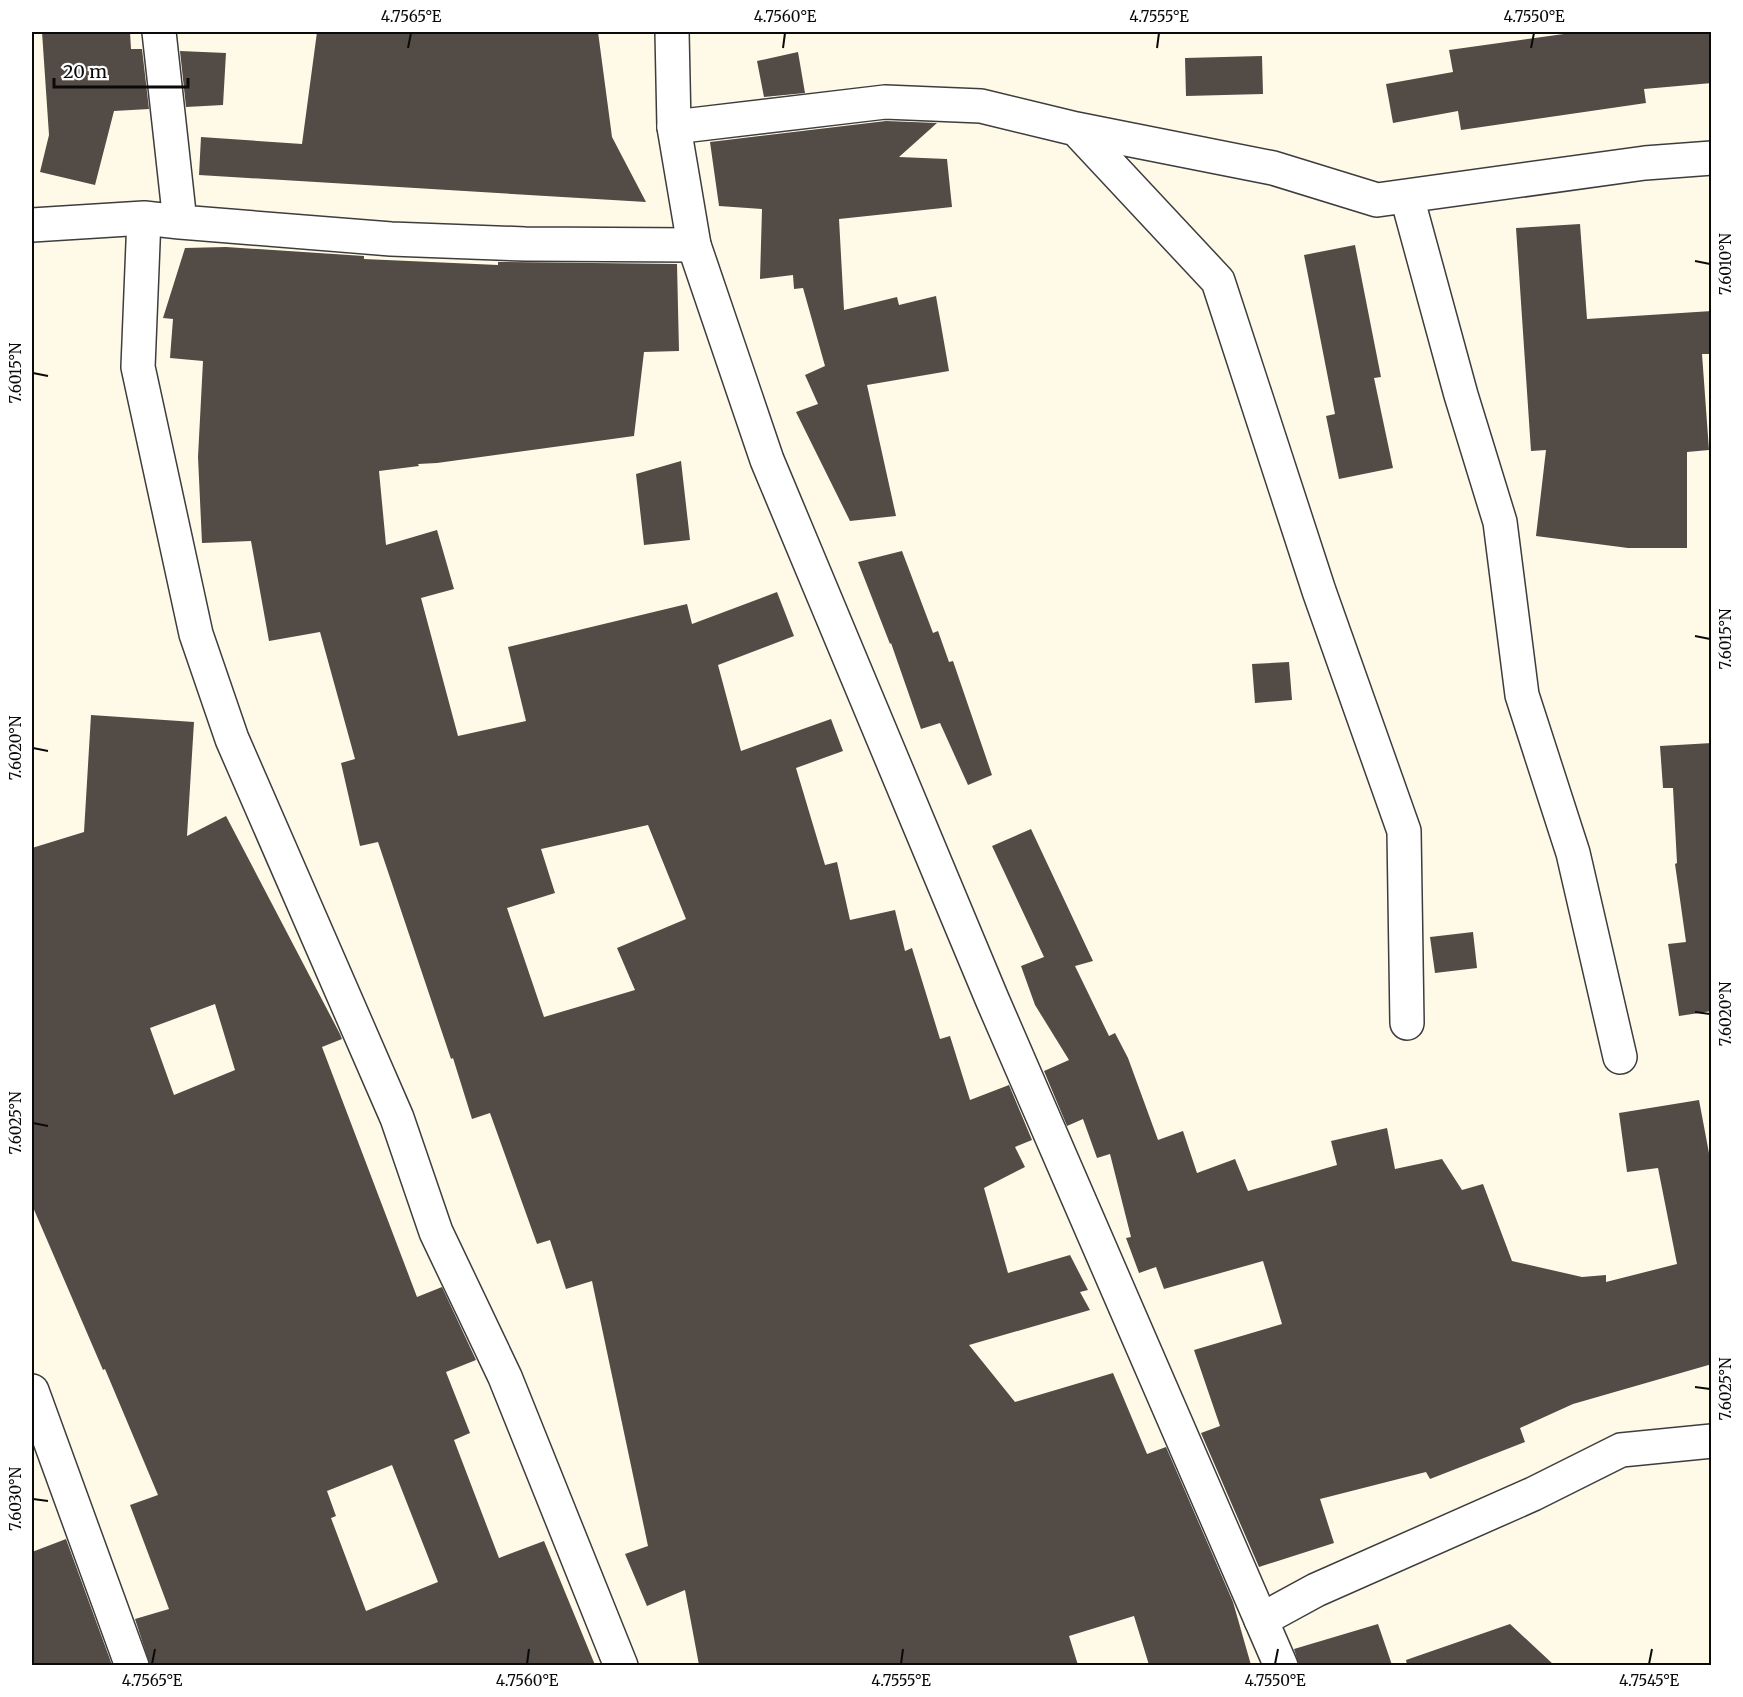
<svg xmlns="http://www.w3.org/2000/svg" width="1743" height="1697" font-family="Merriweather,serif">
<rect width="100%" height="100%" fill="#fffae7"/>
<path fill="#534b46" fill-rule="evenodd" d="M 42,32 L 130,32 L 131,49 L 142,49 L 149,109 L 114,111 L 95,185 L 40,172 L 49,135 Z
M 317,32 L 598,32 L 612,137 L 646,202 L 199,175 L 201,137 L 302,144 Z
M 1578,32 L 1712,32 L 1712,83 L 1644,89 L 1646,103 L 1461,130 L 1458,111 L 1393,123 L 1386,84 L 1453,72 L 1449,50 Z
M 180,51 L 226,53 L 223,105 L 186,107 Z
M 798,52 L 805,93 L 764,97 L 757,61 Z
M 1262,56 L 1263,94 L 1186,96 L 1185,58 Z
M 886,121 L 937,123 L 899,157 L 947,159 L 952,207 L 839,219 L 844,310 L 897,297 L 899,305 L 936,296 L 949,371 L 867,385 L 896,516 L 850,521 L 796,412 L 818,404 L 805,375 L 825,366 L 803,288 L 794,289 L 793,275 L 760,279 L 762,209 L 719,206 L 710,142 Z
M 1580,224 L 1587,319 L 1712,311 L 1712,354 L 1702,354 L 1709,450 L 1687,452 L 1687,548 L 1628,548 L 1536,536 L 1546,450 L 1531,451 L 1516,228 Z
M 1355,245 L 1381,377 L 1374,378 L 1393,468 L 1339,479 L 1326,416 L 1335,414 L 1304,255 Z
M 226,247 L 364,256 L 364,259 L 498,265 L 498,262 L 508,262 L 677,264 L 679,351 L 644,352 L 634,436 L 437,463 L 418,464 L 419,466 L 379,471 L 386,545 L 437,530 L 454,589 L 421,598 L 458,736 L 526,721 L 508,647 L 687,604 L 692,624 L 777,592 L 794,636 L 718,665 L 741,751 L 831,719 L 843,751 L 796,768 L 825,865 L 837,862 L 850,920 L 895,910 L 905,951 L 912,948 L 940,1039 L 950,1036 L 970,1100 L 1009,1085 L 1032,1140 L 1015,1147 L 1025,1167 L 984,1188 L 1008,1273 L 1070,1255 L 1088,1290 L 1080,1292 L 1090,1310 L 969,1345 L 1015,1402 L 1113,1373 L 1147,1454 L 1166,1447 L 1233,1602 L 1251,1665 L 1149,1665 L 1134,1616 L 1069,1636 L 1078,1665 L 699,1665 L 685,1590 L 647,1606 L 625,1554 L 648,1546 L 592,1281 L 566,1289 L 550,1240 L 537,1244 L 490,1113 L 472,1119 L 453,1058 L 451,1059 L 378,842 L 360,846 L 341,763 L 355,759 L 320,632 L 269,641 L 251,541 L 202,543 L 198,457 L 203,361 L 170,358 L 173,319 L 163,318 L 185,248 ZM 648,825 L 686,919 L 617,948 L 635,990 L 544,1017 L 507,908 L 555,893 L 541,849 Z
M 681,461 L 690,540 L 644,545 L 636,474 Z
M 902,551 L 933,633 L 938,631 L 949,662 L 953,661 L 992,775 L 968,785 L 940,723 L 921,729 L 891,643 L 890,644 L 858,562 Z
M 1289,662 L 1292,700 L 1255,703 L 1252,664 Z
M 91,715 L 194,722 L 187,836 L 226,816 L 340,1034 L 342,1039 L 322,1047 L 417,1297 L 442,1287 L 476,1360 L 446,1372 L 470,1433 L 454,1440 L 499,1558 L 544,1541 L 595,1665 L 150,1665 L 135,1619 L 169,1609 L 130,1505 L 158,1495 L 105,1369 L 103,1370 L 32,1205 L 32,848 L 84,832 ZM 215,1004 L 235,1070 L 174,1095 L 150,1028 ZM 392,1465 L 438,1582 L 366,1611 L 331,1518 L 336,1516 L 327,1491 Z
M 1712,743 L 1712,1011 L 1679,1016 L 1668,944 L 1686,942 L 1675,864 L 1677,863 L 1673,788 L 1663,788 L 1660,746 Z
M 1031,829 L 1093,961 L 1075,966 L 1109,1036 L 1115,1033 L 1128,1058 L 1158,1140 L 1183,1131 L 1197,1173 L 1235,1159 L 1248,1191 L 1337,1165 L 1331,1141 L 1387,1128 L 1395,1169 L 1442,1159 L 1462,1190 L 1483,1184 L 1512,1261 L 1582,1277 L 1606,1275 L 1606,1282 L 1677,1264 L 1658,1168 L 1627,1172 L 1619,1113 L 1699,1100 L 1712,1169 L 1712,1364 L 1573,1404 L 1520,1428 L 1525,1442 L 1430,1479 L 1426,1472 L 1320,1499 L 1334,1543 L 1259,1567 L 1201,1433 L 1220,1426 L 1194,1350 L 1282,1324 L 1263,1261 L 1164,1289 L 1156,1267 L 1139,1273 L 1126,1238 L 1131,1237 L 1110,1154 L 1097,1158 L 1083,1119 L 1067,1126 L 1044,1071 L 1069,1060 L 1035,1005 L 1021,966 L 1044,957 L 992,846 Z
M 1473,932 L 1477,968 L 1435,973 L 1430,937 Z
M 66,1539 L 112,1665 L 32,1665 L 32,1552 Z
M 1378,1624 L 1392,1665 L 1299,1665 L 1294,1649 Z
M 1510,1624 L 1554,1665 L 1407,1665 L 1406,1660 Z"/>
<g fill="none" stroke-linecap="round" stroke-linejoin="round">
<g stroke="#3d3d3d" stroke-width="36">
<path id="minor" d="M 159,32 L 180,222
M 674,127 L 885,102 L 981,106 L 1076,129 L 1273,168 L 1377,200 L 1645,163 L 1712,158
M 1076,129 L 1218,281 L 1319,591 L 1404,831 L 1407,1023
M 1407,197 L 1461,395 L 1500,522 L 1522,695 L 1573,853 L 1620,1057
M 144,218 L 138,367 L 196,634 L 232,739 L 397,1118 L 436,1232 L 505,1377 L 621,1666
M 32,225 L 144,218 L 180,222 L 391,239 L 525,244 L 694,245
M 32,1391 L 132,1666
M 1261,1620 L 1316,1590 L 1533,1494 L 1621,1450 L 1712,1441"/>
</g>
<g stroke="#3d3d3d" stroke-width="36">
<path id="tertiary" d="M 672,32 L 674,127 L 694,245 L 767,460 L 992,999 L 1281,1666"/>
</g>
<use href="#minor" stroke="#fff" stroke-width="33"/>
<use href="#tertiary" stroke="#fff" stroke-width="33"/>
</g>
<path fill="none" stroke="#0a0a0a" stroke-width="2" d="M 408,48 L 411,33M 783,48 L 785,33M 1157,48 L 1159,33M 1531,48 L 1534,33M 1695,261 L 1710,264M 33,373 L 48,376M 1695,636 L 1710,639M 33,748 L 48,751M 1695,1012 L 1710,1014M 33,1123 L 48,1126M 1695,1387 L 1710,1389M 33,1499 L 48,1501M 152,1664 L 155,1649M 527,1664 L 529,1649M 901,1664 L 903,1649M 1275,1664 L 1278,1649M 1649,1664 L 1652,1649"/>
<rect width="1743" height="1697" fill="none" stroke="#ffffff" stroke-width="66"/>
<path d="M54 78v9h134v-9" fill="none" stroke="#0a0a0a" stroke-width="3"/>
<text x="63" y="78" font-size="18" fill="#0a0a0a" stroke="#ffffff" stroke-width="4.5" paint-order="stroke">20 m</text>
<rect x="33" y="33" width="1677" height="1631" fill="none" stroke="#0a0a0a" stroke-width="2"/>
<g font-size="15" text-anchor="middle" fill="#0a0a0a">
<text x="411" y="22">4.7565°E</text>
<text x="785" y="22">4.7560°E</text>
<text x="1159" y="22">4.7555°E</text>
<text x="1534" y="22">4.7550°E</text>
<text transform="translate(1726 264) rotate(-90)" y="5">7.6010°N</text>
<text transform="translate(16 373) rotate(-90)" y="5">7.6015°N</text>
<text transform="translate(1726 639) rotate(-90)" y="5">7.6015°N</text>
<text transform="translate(16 748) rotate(-90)" y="5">7.6020°N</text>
<text transform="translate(1726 1014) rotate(-90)" y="5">7.6020°N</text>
<text transform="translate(16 1123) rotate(-90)" y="5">7.6025°N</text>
<text transform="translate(1726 1389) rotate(-90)" y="5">7.6025°N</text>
<text transform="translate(16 1499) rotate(-90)" y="5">7.6030°N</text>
<text x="152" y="1686">4.7565°E</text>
<text x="527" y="1686">4.7560°E</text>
<text x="901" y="1686">4.7555°E</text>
<text x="1275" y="1686">4.7550°E</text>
<text x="1649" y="1686">4.7545°E</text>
</g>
</svg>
